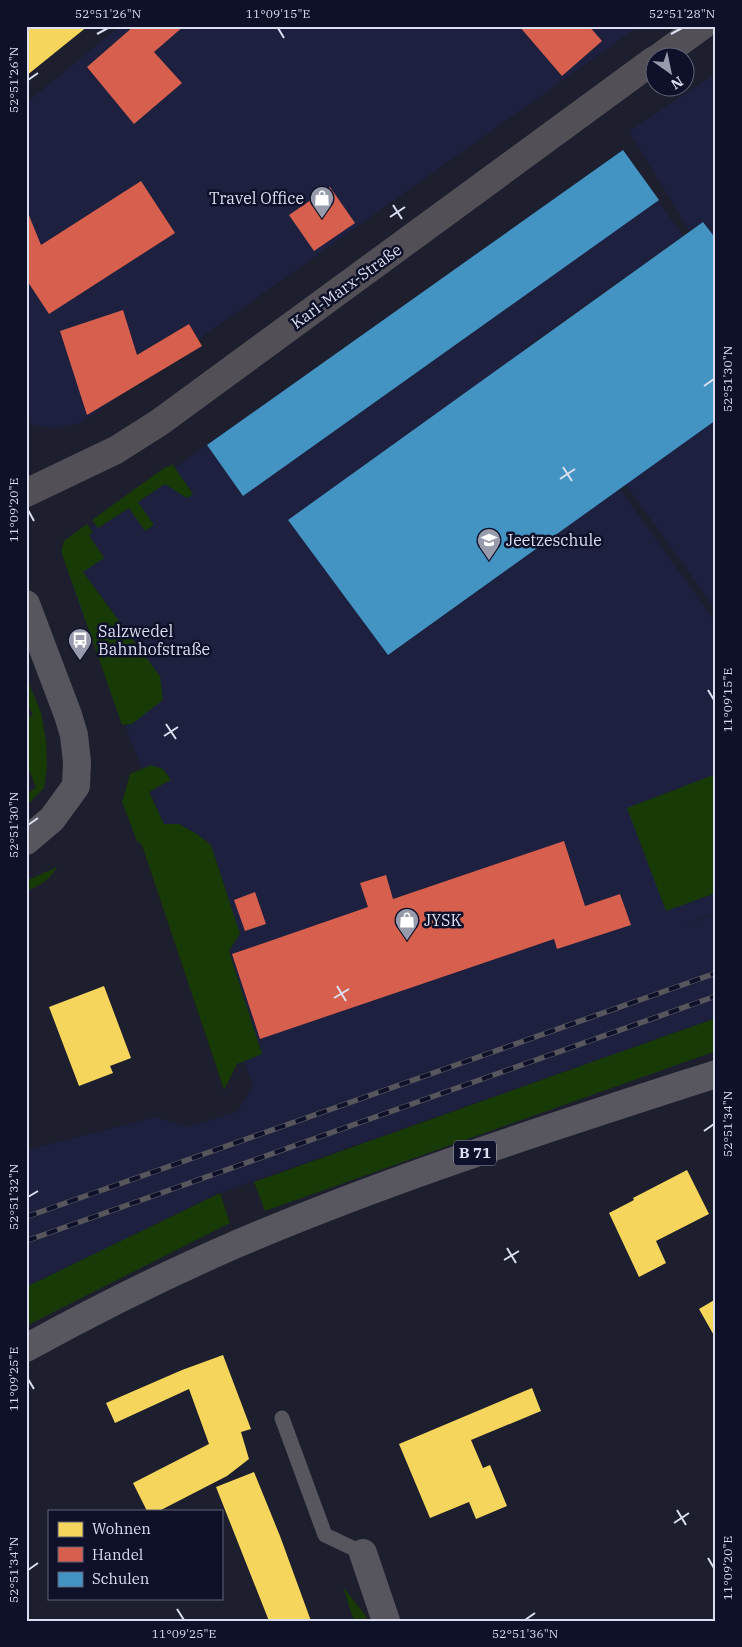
<svg xmlns="http://www.w3.org/2000/svg" width="742" height="1647" font-family="'IBM Plex Serif',serif">
<rect width="100%" height="100%" fill="#1d1f2e"/>
<path fill="#1d203e" d="M 120,26 L 639,26 L 81,423 L 53,429 L 33,425 L 26,418 L 26,103 Z
M 716,73 L 716,610 L 533,355 L 695,240 L 629,131 Z
M 623,150 L 683,236 L 521,351 L 716,623 L 716,913 L 685,925 L 716,915 L 716,1018 L 220,1193 L 26,1287 L 26,1150 L 156,1117 L 187,1127 L 237,1112 L 253,1086 L 174,853 L 79,605 L 64,557 L 69,543 Z"/>
<path fill="#173a07" d="M 173,465 L 193,494 L 187,498 L 165,484 L 138,502 L 154,525 L 145,531 L 129,508 L 98,528 L 92,520 L 164,468 Z
M 87,524 L 93,532 L 89,535 L 104,558 L 83,572 L 160,676 L 163,700 L 132,724 L 122,725 L 61,551 L 64,541 Z
M 26,677 L 41,712 L 46,741 L 47,768 L 44,788 L 26,806 L 26,795 L 36,787 L 26,763 L 26,719 L 33,715 L 26,701 Z
M 151,765 L 163,769 L 171,780 L 149,792 L 164,824 L 179,824 L 197,834 L 211,845 L 240,934 L 229,951 L 262,1054 L 237,1064 L 224,1090 L 142,845 L 137,841 L 122,802 L 130,774 Z
M 716,774 L 716,893 L 666,911 L 627,808 Z
M 57,867 C 50,880 39,886 26,891 L 26,881 Z
M 716,1018 L 716,1051 L 265,1211 L 254,1182 Z
M 220,1193 L 230,1223 L 26,1326 L 26,1287 Z
M 343,1587 L 366,1616 L 367,1621 L 354,1621 Z"/>
<path fill="#f6d55c" d="M 26,26 L 88,26 L 26,76 Z
M 104,986 L 131,1058 L 110,1066 L 113,1073 L 79,1086 L 49,1007 Z
M 687,1170 L 709,1214 L 656,1241 L 666,1263 L 639,1277 L 609,1213 L 634,1200 L 633,1198 Z
M 716,1299 L 716,1339 L 699,1309 Z
M 223,1355 L 251,1429 L 241,1432 L 249,1459 L 227,1476 L 159,1511 L 147,1511 L 133,1483 L 209,1444 L 189,1389 L 115,1423 L 106,1403 L 182,1370 Z
M 532,1388 L 541,1411 L 471,1440 L 483,1468 L 490,1465 L 507,1506 L 476,1519 L 469,1502 L 430,1518 L 399,1444 Z
M 254,1472 L 280,1536 L 311,1621 L 269,1621 L 216,1487 Z"/>
<path fill="#d6604d" d="M 134,26 L 184,26 L 154,52 L 182,83 L 134,124 L 87,67 Z
M 519,26 L 589,26 L 602,41 L 562,76 Z
M 141,181 L 175,233 L 49,314 L 26,279 L 26,208 L 41,245 Z
M 330,187 L 355,223 L 314,251 L 289,215 Z
M 123,310 L 137,355 L 189,324 L 202,346 L 87,415 L 60,331 Z
M 564,841 L 585,906 L 620,894 L 631,925 L 557,949 L 554,939 L 260,1039 L 232,954 L 368,907 L 360,883 L 386,875 L 393,899 Z
M 255,892 L 266,924 L 245,931 L 234,900 Z"/>
<path fill="#4393c3" d="M 623,150 L 659,200 L 243,496 L 207,445 Z
M 703,222 L 716,239 L 716,420 L 388,655 L 288,520 Z"/>
<g fill="none" stroke-linecap="round" stroke-linejoin="round">
<path stroke="#57555d" stroke-width="15" d="M 282,1418 L 325,1535 L 363,1553"/>
<path stroke="#57555d" stroke-width="28" d="M 26,604 L 68,715 L 74,735 L 77,762 L 76,786 L 52,819 L 26,841
M 363,1553 L 386,1621"/>
<path stroke="#524f57" stroke-width="28" d="M 658,58 L 702,26
M 26,493 L 116,450 L 160,422 L 654,60"/>
<path stroke="#58565e" stroke-width="28" d="M 26,1348 C 95,1310 167,1274 239,1243 C 394,1177 555,1126 716,1074"/>
<g stroke="#57565d" stroke-width="5.5">
<path id="rail" d="M 26,1217 L 716,973
M 26,1241 L 716,996"/>
</g>
<use href="#rail" stroke="#0e1129" stroke-width="4" stroke-dasharray="11" stroke-linecap="butt"/>
</g>
<path fill="none" stroke="#dadef0" stroke-width="2" d="M 278,28 L 284,38M 97,34 L 108,28M 671,34 L 682,28M 28,80 L 38,73M 393,205 L 402,219M 390,217 L 405,207M 704,386 L 714,379M 563,467 L 572,481M 560,479 L 575,469M 28,510 L 34,521M 708,690 L 714,700M 166,724 L 176,739M 164,736 L 178,727M 28,825 L 38,818M 337,986 L 346,1001M 334,998 L 349,989M 704,1131 L 714,1124M 28,1197 L 38,1191M 507,1248 L 516,1263M 504,1260 L 519,1251M 28,1379 L 34,1389M 677,1510 L 686,1525M 674,1523 L 689,1513M 708,1558 L 714,1568M 28,1570 L 38,1563M 177,1609 L 184,1620M 525,1620 L 535,1613"/>
<defs>
<g id="shop-pin" transform="scale(1.25)"><path d="M0 17L-7.5 6A9.5 9.5 0 1 1 7.5 6Z" fill="#989bac" stroke="#0e1129"/><path d="M-5-2.5h2.3a2.7 3.5 0 0 1 5.4 0H5L5.5 6h-11ZM-1.5-2.5h3a1.5 2.3 0 0 0-3 0Z" fill="#fff"/></g>
<g id="school-pin" transform="scale(1.25)"><path d="M0 17L-7.5 6A9.5 9.5 0 1 1 7.5 6Z" fill="#989bac" stroke="#0e1129"/><path d="M0-5L7-2L0 1L-7-2ZM-4 1L0 2.5L4 1V4Q0 6-4 4Z" fill="#fff"/></g>
<g id="bus-pin" transform="scale(1.25)"><path d="M0 17L-7.5 6A9.5 9.5 0 1 1 7.5 6Z" fill="#989bac" stroke="#0e1129"/><path d="M-5-6H5V4H4V6H2V4H-2V6H-4V4H-5ZM-3.5-4V0h7V-4ZM-3.5 1.2v1.5H-2V1.2ZM2 1.2v1.5H3.5V1.2Z" fill="#fff"/></g>
</defs>
<g fill-rule="evenodd">
<use href="#shop-pin" x="322" y="198"/>
<use href="#school-pin" x="489" y="540"/>
<use href="#bus-pin" x="80" y="640"/>
<use href="#shop-pin" x="407" y="920"/>
</g>
<g text-anchor="middle" stroke-width="5" stroke-linejoin="round" paint-order="stroke">
<rect fill="#0e1129" stroke="#9da0b4" stroke-width="1" x="454" y="1140.5" width="42" height="25" rx="4"/>
<g font-size="15" font-weight="bold" fill="#dadef0">
<text x="475" y="1158">B 71</text>
</g>
<g font-size="16" fill="#dadef0" stroke="#0e1129" text-anchor="start">
<text x="304" y="204" text-anchor="end">Travel Office</text>
<text x="506" y="546">Jeetzeschule</text>
<text x="98" y="637">Salzwedel<tspan x="98" dy="18">Bahnhofstraße</tspan></text>
<text x="424" y="926">JYSK</text>
</g>
<g font-size="16" fill="#dadef0" stroke="#0e1129">
<text transform="translate(346 286) rotate(-36)" y="6">Karl-Marx-Straße</text>
</g>
</g>
<rect width="742" height="1647" fill="none" stroke="#0e1129" stroke-width="55"/>
<rect x="48" y="1510" width="175" height="90" fill="#0e1129" stroke="#606379"/>
<rect x="58" y="1522" width="25" height="15" fill="#f6d55c" stroke="#606379"/>
<text x="92" y="1534" font-size="15" fill="#dadef0">Wohnen</text>
<rect x="58" y="1547" width="25" height="15" fill="#d6604d" stroke="#606379"/>
<text x="92" y="1560" font-size="15" fill="#dadef0">Handel</text>
<rect x="58" y="1572" width="25" height="15" fill="#4393c3" stroke="#606379"/>
<text x="92" y="1584" font-size="15" fill="#dadef0">Schulen</text>
<g transform="translate(670 72) rotate(147)"><circle r="24" fill="#0e1129" stroke="#606379"/>
<path d="M0-4L9 19L0 12L-9 19Z" fill="#989bac"/>
<text y="-8" font-size="14" font-weight="bold" text-anchor="middle" fill="#dadef0">N</text>
</g>
<rect x="28" y="28" width="686" height="1592" fill="none" stroke="#dadef0" stroke-width="2"/>
<g font-size="12" text-anchor="middle" fill="#dadef0">
<text x="108" y="18">52°51'26"N</text>
<text x="278" y="18">11°09'15"E</text>
<text x="682" y="18">52°51'28"N</text>
<text transform="translate(14 80) rotate(-90)" y="4">52°51'26"N</text>
<text transform="translate(728 379) rotate(-90)" y="4">52°51'30"N</text>
<text transform="translate(14 510) rotate(-90)" y="4">11°09'20"E</text>
<text transform="translate(728 700) rotate(-90)" y="4">11°09'15"E</text>
<text transform="translate(14 825) rotate(-90)" y="4">52°51'30"N</text>
<text transform="translate(728 1124) rotate(-90)" y="4">52°51'34"N</text>
<text transform="translate(14 1197) rotate(-90)" y="4">52°51'32"N</text>
<text transform="translate(14 1379) rotate(-90)" y="4">11°09'25"E</text>
<text transform="translate(728 1568) rotate(-90)" y="4">11°09'20"E</text>
<text transform="translate(14 1570) rotate(-90)" y="4">52°51'34"N</text>
<text x="184" y="1638">11°09'25"E</text>
<text x="525" y="1638">52°51'36"N</text>
</g>
</svg>
